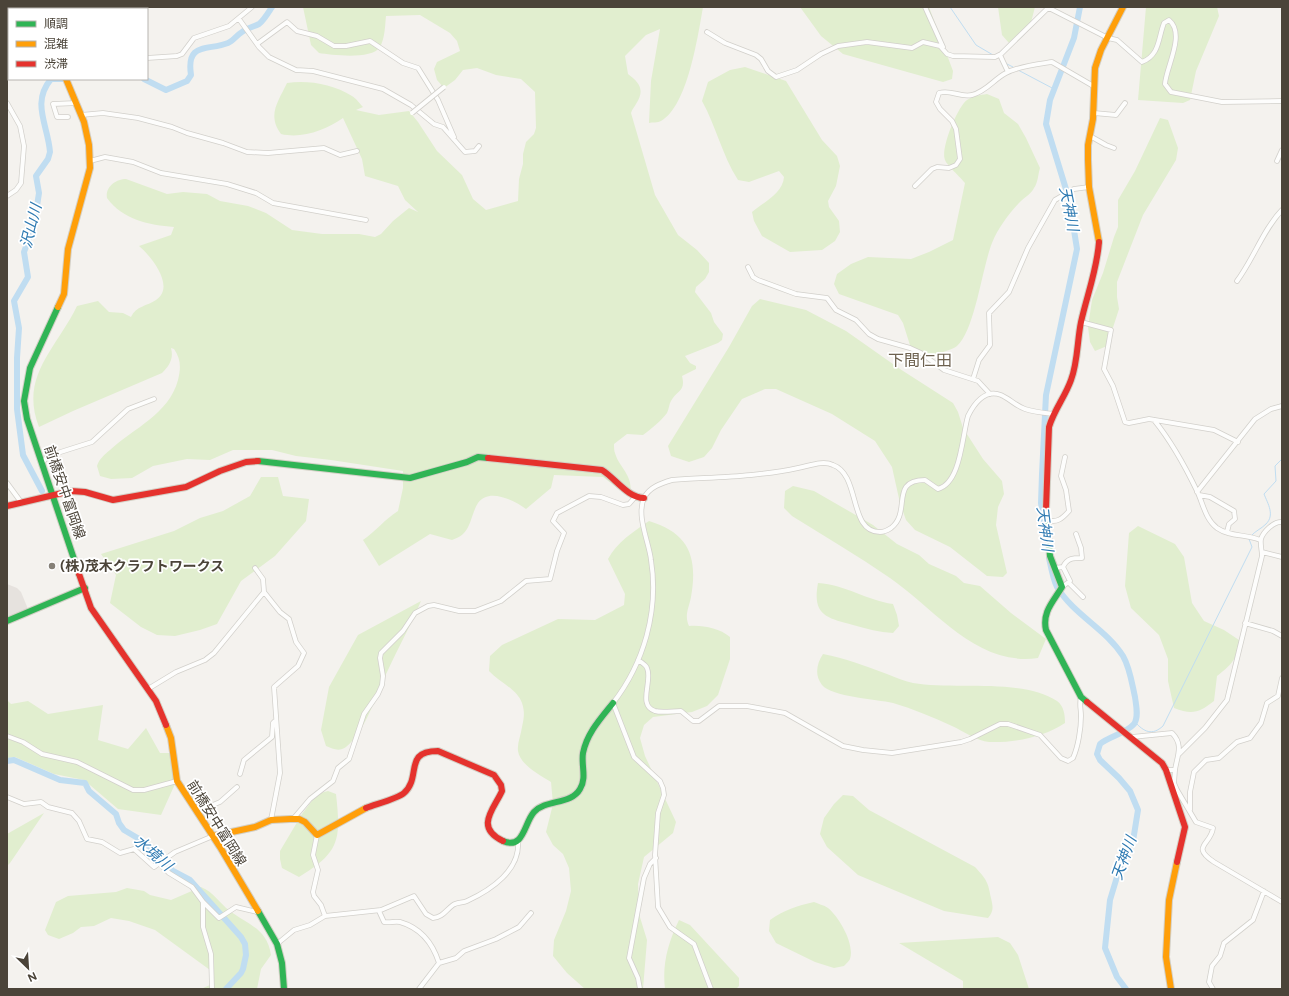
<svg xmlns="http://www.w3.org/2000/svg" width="1289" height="996" font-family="Figtree,'Noto Sans JP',sans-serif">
<rect width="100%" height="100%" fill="#f4f2ee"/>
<path fill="#e6e2de" d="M 7,584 L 17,588 L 21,592 L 28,609 L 7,618 Z"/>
<path fill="#e1eecf" d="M 303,7 L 703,7 C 698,35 688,106 661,121 C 658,123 652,122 649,123 L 651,81 L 660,29 L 646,35 L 625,56 L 628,74 C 640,83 645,90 636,104 C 634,108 632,109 631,113 L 655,195 L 678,235 L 697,250 L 709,263 L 709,272 L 705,279 L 696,287 L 695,292 L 711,313 L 714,322 L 723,334 L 722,340 L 718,343 L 685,356 L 690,363 L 696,366 L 696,369 L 682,376 C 686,392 677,390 671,401 C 669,404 669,409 667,413 C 661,421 651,429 643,435 L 627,434 L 614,444 C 614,447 614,451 615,453 C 619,468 636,477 629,497 L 603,477 L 554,475 L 551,488 L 526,509 C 515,501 489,487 478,503 C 472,512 471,527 463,534 C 460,537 456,538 452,540 L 430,534 L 379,566 L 363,540 C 376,531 385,519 398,511 L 403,488 L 403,471 L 331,460 L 296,456 L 272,450 L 233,450 L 210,460 L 187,459 L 153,466 L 132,478 L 111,479 L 100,476 L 97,466 C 99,459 105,454 110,450 C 134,428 169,414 178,380 C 181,368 181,359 174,349 L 171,348 C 174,359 169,366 162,373 L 73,411 L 39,427 C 19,376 57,348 77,306 L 98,301 L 109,312 L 123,313 L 131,317 C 136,306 147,306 156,300 C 176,287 151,256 139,246 L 171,235 L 174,227 C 149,225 123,220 107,198 C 105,187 116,179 126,179 L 167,194 L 183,192 L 207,194 L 220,201 L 248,206 L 266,213 L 292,230 L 322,234 L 359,234 L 375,237 L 381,234 L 393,221 L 409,208 L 418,212 L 405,200 L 398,186 L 365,176 L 362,159 L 343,118 C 326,130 302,139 281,134 C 267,115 278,102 287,83 C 308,80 333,84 352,96 C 356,98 360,104 363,107 L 356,110 L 379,115 L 409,111 L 418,122 L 437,151 L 462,175 L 473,199 L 486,210 L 518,201 L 519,179 L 523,164 L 523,154 L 526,142 L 534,134 L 536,128 L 535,92 L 521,79 L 496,75 L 477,68 L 463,70 L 455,80 L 444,88 L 437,80 L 434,69 L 437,62 L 460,51 L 457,41 L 450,33 L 420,15 L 386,16 C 385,26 385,38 380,47 C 372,60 332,55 319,53 L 311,45 Z
M 800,7 L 929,7 L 953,71 L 952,79 L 943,82 L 843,54 L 821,36 Z
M 998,7 L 1035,7 L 1029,30 L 1009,43 L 1002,35 Z
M 1146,7 L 1217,7 L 1219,16 L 1196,71 L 1190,100 L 1183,103 L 1138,100 Z
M 745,67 L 786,81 L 822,140 L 837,156 L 840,166 L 836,186 L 828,201 L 829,207 L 839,221 L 840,232 L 835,241 L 822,250 L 790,252 L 762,236 L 754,221 L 752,212 C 764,202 783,193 784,177 L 779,171 L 749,182 L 738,180 C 722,155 716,126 702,101 L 708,82 L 730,70 Z
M 987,94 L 999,99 L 1004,113 L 1018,124 L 1026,138 L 1040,168 C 1038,174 1038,183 1034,188 C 1032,193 1025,197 1021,201 C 1010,212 998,228 992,243 C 982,268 975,330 957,346 C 951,351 923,358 914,358 L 903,323 L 898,315 L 839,294 L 834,284 L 837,274 L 851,264 L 868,257 L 911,259 L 929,252 L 953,240 L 965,183 C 961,178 946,164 945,160 C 940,149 958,106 967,100 C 973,96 980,95 987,94 Z
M 1160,118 L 1168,120 L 1178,148 L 1176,160 L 1143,215 L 1117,282 L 1117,297 L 1119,309 L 1107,346 L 1095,351 L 1090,342 L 1088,327 L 1092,300 L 1103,273 L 1114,237 L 1118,227 L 1118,200 L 1135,171 Z
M 760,299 L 806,310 L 846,331 L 900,369 L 953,403 L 958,412 L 963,428 L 983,459 L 1002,481 L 1004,494 L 998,507 L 996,525 L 1007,573 L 1003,577 L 987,576 L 950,547 L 915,530 L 906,520 L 900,503 L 892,467 L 875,441 L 832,414 L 776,389 L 765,389 L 742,399 L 721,430 L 712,448 L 704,457 L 689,462 L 671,456 L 668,446 L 729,347 L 752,306 Z
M 261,477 L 278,477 L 283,496 L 309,499 L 306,521 L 275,556 L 241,581 L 217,624 L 200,630 L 175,636 L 157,635 L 141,627 L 110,603 L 116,575 L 101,554 L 174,531 L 200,518 L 223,511 L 250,496 Z
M 793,486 L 814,491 L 873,525 L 897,544 L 919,555 L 929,564 L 956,576 L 964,583 L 980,586 L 1011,613 L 1046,639 L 1038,658 C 977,667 935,609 890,578 C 858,556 824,536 792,516 L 784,508 L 785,491 Z
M 649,521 C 689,533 698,557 691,597 C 689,608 684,615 689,626 C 703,625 719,628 730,637 L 730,659 L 718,695 L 707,706 L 692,712 L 653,717 L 644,725 L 640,738 L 645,756 L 676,822 L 673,833 L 644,857 L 638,884 L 639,914 L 647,940 L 643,989 L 585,989 L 567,973 L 553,956 L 554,940 L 566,911 L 571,891 L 569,868 L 563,854 L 553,845 L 546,832 L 553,804 L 551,782 C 540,775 520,765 518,751 C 517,743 521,735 522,727 C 524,718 525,712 522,703 C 517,689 499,682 489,671 L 490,656 L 502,645 L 558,619 L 595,620 L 624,605 L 625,594 L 608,559 C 617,542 633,532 649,521 Z
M 1138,526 L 1175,544 L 1184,557 L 1192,603 L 1204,621 L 1224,630 L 1239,640 C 1239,658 1230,666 1217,676 L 1214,701 C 1199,713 1192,715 1174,708 L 1168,681 L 1168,659 L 1159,635 L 1131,608 L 1125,586 L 1129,533 Z
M 818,583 C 846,585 866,600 893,604 L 897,615 L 899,626 L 893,633 C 879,632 867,629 853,625 C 826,618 812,615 818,583 Z
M 421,601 C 411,625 399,646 388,670 C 377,692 366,731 346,747 C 339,752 333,749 326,746 L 321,730 L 329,687 L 358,635 Z
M 823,654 C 845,658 865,666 887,674 C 895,677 904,681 913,683 C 954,690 1022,678 1057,701 C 1064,706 1065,715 1065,723 C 1044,737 1014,743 989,742 C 977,741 963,731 952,726 C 933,717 913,709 893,703 C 876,699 832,697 822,685 C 814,675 817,663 823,654 Z
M 7,700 L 11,704 L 28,701 L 48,714 L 103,705 L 98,740 L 128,749 L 146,728 L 160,753 L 170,753 L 175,784 L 161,815 L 118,809 L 84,780 L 54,774 L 15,757 L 7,758 Z
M 328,791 L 336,794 C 341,840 340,852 299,877 L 282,868 L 280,859 L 280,851 L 302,814 L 317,794 Z
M 843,795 L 853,796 L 869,810 L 975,867 C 987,880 988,882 991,898 C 993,907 994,911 988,918 L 944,911 L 858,875 L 827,847 L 820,834 L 824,818 L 834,804 Z
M 44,813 L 10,863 L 7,866 L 7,834 Z
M 201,887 C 214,892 219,903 230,911 C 248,925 267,928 271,955 L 261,969 L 257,989 L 201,989 L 210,985 L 210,970 L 155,930 L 129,921 L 111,918 L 94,926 L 81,927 L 73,933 L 59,939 L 48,935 L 45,930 L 56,902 L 68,896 L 116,892 L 127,888 L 144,891 L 150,895 L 171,900 Z
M 814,902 C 818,904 824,905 828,908 C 839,917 855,944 850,959 C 849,961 846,964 844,966 L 834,968 L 815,962 L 776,943 L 769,931 L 770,920 C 784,910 797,906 814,902 Z
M 679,920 L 690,925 L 739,978 L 739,986 L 736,989 L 665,989 C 662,964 668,943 679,920 Z
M 998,937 L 1010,943 L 1018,955 L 1029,989 L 963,989 L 963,981 L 899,943 Z"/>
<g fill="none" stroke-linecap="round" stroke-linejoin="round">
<path stroke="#c0ddf1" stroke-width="1" d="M 950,7 L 976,45 L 993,55
M 1005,63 L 1013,67
M 1018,70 L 1054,89
M 1251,536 C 1255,531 1261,529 1266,524 C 1275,515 1268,504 1264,494 L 1276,481 L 1275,466 L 1282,459
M 1135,722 C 1144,732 1152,736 1163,726 L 1252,547 L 1249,539"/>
<path stroke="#c0ddf1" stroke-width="6" d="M 7,17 L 9,18
M 52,79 L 63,79
M 144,79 L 166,90 L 187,81 L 191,75 C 186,42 207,51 228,43 C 233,41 237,35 242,32 C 247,28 253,27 259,24 C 264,20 268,13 272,7
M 42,491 L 23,455 L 17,409 L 17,358 L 19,328 L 14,301 L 28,277 L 24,252 L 34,225 L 39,193 L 36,176 L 48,159 L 50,152 C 48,125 31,103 51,79
M 1045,529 L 1041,503 L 1042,474 L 1046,395 L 1077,249 L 1069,199 L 1046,124 L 1050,100 L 1074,38 L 1080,7
M 1049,558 C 1051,567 1053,579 1057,587 C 1074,615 1106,629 1123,656 C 1130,668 1132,684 1135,697 C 1136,705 1139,717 1134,724 C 1125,734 1110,736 1100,744 L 1097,754 L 1100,760 L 1119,778 L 1130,791 L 1138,810 L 1133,841 L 1123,857 L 1110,900 L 1105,948 L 1117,977 L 1126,989
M 7,761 L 14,760 L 60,780 L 85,783 L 89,791 L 116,814 L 119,823 L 124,830 L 146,843 L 173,871 L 190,880 L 241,937 L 245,944 L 246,955 L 243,969 L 241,973 L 226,989"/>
<g stroke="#d2d0cb" stroke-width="5.5">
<path id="street" d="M 925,7 L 943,47
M 1047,7 L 1108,38 L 1117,40 L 1142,62 C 1160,55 1158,38 1164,23 L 1169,20 C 1186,34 1166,67 1165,84 L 1171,92 L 1222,102 L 1282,101
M 71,9 L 74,7
M 7,12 L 9,15
M 239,19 L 259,47 L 269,57 L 296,70 L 313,71 L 383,89 L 411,105 L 434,124 L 443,127 L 465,152 L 475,151 L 479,146
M 707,32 L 725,43 L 756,55 L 761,59 L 768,71 L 776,77 L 797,70 L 821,54 L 838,46 L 867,42 L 912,48 L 923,42 L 940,46 L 947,54 L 953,56 L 995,57 L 1001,54 L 1048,8
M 7,41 L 9,32
M 257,44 L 287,22 L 297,31 L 317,36 L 334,46 L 346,46 L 370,41 L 403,63 L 418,68 L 438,100 L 454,137
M 1000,55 L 1008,72
M 147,58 L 177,56 L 182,54 L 194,38 L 229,26 L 252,7
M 7,103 L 20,126 L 24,146 L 21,183 L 16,190 L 7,196
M 1094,113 L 1116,115 L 1125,103
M 81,115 L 103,113 L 138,118 L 172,127 L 187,133 L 223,143 L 247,152 L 268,153 L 324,148 L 340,155 L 357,151
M 68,117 L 57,117 L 53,104 L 77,103
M 1090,136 L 1106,145 L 1114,148
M 90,161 L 105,157 L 133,162 L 161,173 L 227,184 L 256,193 L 273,203 L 366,220
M 1277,161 L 1282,150
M 915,186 L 932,169 L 937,167 L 949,168 L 956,165 L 960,159 L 956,129 L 952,121 L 940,109 L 936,102 L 939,93 C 951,89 960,98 972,95 C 987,91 994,79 1006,73 C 1019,66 1039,64 1052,62 L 1095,87
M 748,267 L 753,277 L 758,280 L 796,294 L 827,298 L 836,310 L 856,320 L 869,334 L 878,339 L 910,348 L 921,353 L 944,370 L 978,381 L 990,394
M 1237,281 C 1254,258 1263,230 1282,210
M 1081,322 L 1111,330 L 1104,369 L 1113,386 L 1125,422 L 1129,423 L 1149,419 L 1214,430 L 1238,442
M 973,379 L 979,360 L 990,345 L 989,313 L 1009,292 L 1028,248 L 1055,200 L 1074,189 L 1089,187
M 1154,420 C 1171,441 1185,466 1197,491 C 1203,503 1205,519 1217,528 C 1230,537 1246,534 1260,540
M 43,462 L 48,456 L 92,442 L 128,409 L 154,399
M 7,483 L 21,502
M 1197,492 L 1255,419 L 1271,409 L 1282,406
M 1199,495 L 1210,497 L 1234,511 L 1235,519 L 1229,524 L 1227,532
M 1047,520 C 1057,523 1062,519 1069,511 L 1066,490 L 1061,476 L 1065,457
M 1262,552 L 1282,557
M 255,568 L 263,579 L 264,592
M 1055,568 L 1063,567 C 1067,558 1073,558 1082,558 L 1081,548 L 1076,534
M 1069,583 L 1083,597
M 1062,587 L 1070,581 L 1063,567
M 1245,623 L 1273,631 L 1282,636
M 638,660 C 641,662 646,665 647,668 C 653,681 637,705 655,711 C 662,713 673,711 681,711 L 693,721 L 699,721 L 719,706 L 747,706 L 785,713 L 843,746 L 863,750 L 892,753 L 961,742 L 970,739 L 1000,724 L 1008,724 L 1040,735 L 1061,758 L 1068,761 L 1073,758 C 1078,747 1081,729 1081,716 C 1081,709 1079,704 1081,697
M 148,689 L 176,672 L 205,660 L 214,653 L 264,592 L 280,612 L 289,619 L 296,642 L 304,653 L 298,666 L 274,687 L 280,773 L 271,820
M 7,736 L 23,742 L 42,754 L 77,762 L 133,790 L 144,790 L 177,781
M 1132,737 L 1172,733 C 1184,745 1177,756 1175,770 L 1166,770
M 1179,754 L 1205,728 L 1227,700 L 1262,556 C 1262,551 1260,544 1261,539 C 1263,532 1274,521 1282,522
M 1175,770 L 1174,783 L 1177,790 L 1196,822 L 1213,828 C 1211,845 1190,846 1214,862 L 1282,902
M 240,774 L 244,760 L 272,737 L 273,723 L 275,721
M 7,797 L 24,804 L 41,802 L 48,807 L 72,813 L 79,821 L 87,839 L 102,842 L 120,853 L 134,849 L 154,867 L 175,852 L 213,836
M 193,807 L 203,809 L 220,802 L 237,787
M 1190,810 L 1190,792 L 1194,772 L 1206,760 L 1219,758 L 1237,742 L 1250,738 L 1261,723 L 1267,703 L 1278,696 L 1282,678
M 293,819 L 310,799 L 333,781 L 338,768 L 349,759 L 364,714 L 378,694 L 382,685 L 383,676 L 380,658 L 381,653 L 403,631 L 415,613 L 428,606 L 434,605 L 459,611 L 475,611 L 501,601 L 526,581 L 550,579 L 557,551 L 564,533 L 553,521 L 557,513 L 589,496 L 601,497 L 623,505 L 629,504 L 636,496
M 317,835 L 313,855 L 318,870 L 313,892 L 314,896 L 321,905 L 325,916
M 160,864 L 169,873 L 192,887 L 203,902 L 219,918 L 236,907 L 257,912
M 203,902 L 203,927 L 211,954 L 212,989
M 379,911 L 384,922 C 390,923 395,921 400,922 C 421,928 433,944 439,963 L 419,989
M 277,944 L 294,930 L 310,925 L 325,916 L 381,910 L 414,896 L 426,914 L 433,918 C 443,917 445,911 453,905 C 457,902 463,903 467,901 C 491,890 521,870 518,840
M 439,963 L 456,958 L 464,951 L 496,939 L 519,927 L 531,913
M 640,989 L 638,978 L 629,958 L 644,878 L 650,864 L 656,858
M 711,989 L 694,944 L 670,927 L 658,907 L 655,855 L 658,813 L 664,795 L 663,788 L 660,781 L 634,757 L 613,703 C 644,663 659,611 651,560 C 649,542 636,516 644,498 C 649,487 662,483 672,480 C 714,477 757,477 798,468 C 809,466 823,460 833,465 C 861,475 848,532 880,532 C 884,532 888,530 891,528 C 912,512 889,480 925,480 L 938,489 C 961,483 962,436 968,416 C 974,404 985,389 1001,395 C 1010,399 1016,406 1025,409 C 1034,412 1044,413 1053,414
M 1213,989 L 1209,982 L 1212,966 L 1220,956 L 1224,943 L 1253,920 L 1264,891"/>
</g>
<g stroke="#d3cfc5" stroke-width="8">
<path id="fast" d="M 7,8 L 9,9
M 58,307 L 30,368 L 24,401 L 27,419 L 79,574
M 258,461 L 410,478 L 467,462 L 478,457 L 488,458
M 1046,509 L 1050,556 L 1062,587 C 1053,602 1042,612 1046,630 L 1081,697 L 1087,702
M 7,621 L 85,588
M 503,841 C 524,850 524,823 534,812 C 546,799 571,805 580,789 C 587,778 581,765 583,753 C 587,733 601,718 613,703
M 258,911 L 277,944 L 282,963 L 284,989"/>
</g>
<g stroke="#d3cfc5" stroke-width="8">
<path id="slow" d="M 1099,242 L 1089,187 L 1088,160 L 1088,145 L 1093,119 L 1095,68 L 1101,50 L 1123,7
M 58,307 L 64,294 L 68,249 L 90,168 L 89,145 L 84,122 L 66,79
M 166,725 L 171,738 L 177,781 L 220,847 L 258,911
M 213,836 L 255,827 L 271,820 L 290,819 L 299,819 L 305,822 L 317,835 L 366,808
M 1171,989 L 1166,957 L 1169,900 L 1177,862"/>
</g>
<g stroke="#d3cfc5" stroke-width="8">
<path id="jam" d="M 488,458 L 602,470 C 615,478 628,498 644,498
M 7,506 L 71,491 L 85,492 L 113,500 L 186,487 L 220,471 L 246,462 L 258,461
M 1046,509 L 1049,427 C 1054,410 1065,397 1071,380 C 1078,362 1077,341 1081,322 C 1087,295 1097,270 1099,242
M 79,574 L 91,608 L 156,701 L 166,725
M 1087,702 L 1162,763 L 1166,770 L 1185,827 L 1177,862
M 366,808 C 376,804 397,799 404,793 C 422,777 403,751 438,751 L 494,775 L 501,785 L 502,791 C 494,809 474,827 503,841"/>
</g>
<use href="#street" stroke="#fdfdfc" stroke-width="4"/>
<use href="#fast" stroke="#30b455" stroke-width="6"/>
<use href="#slow" stroke="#ff9f0a" stroke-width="6"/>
<use href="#jam" stroke="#e5322d" stroke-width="6"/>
<g stroke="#d2d0cb" stroke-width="5.5" stroke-linecap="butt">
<path id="street-bridge" d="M 412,113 L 444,87"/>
</g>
<use href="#street-bridge" stroke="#fdfdfc" stroke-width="4"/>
</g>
<circle fill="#868178" stroke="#fff" stroke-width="1.5" cx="52" cy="566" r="4"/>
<g text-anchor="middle" stroke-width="3.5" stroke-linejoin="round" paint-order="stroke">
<g font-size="14" fill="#4b4439" stroke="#fff">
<text transform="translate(65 492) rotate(71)" y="5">前橋安中富岡線</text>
<text transform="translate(217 823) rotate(58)" y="5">前橋安中富岡線</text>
</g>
<g font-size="14" font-weight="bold" fill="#4b4439" stroke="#fff" text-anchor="start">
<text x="60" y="571">(株)茂木クラフトワークス</text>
</g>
<g font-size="15" font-style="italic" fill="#2e7ab2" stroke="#fff">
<text transform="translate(1069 209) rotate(79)" y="5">天神川</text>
<text transform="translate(31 226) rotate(-76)" y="5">沢山川</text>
<text transform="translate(1045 529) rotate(83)" y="5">天神川</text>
<text transform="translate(153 853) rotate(41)" y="5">水境川</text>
<text transform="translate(1124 858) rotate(-70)" y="5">天神川</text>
</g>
<g font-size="16" fill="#6e6250" stroke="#fff">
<text x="920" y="366">下間仁田</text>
</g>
</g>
<rect width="1289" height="996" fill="none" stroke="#4b4439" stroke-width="16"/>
<rect x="8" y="8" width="140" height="72" fill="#ffffff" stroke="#b7b4b0"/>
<rect x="16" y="21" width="20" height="6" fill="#30b455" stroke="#b7b4b0"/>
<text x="44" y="28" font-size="12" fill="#4b4439">順調</text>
<rect x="16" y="41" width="20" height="6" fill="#ff9f0a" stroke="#b7b4b0"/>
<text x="44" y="48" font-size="12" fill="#4b4439">混雑</text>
<rect x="16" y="61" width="20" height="6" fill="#e5322d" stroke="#b7b4b0"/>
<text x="44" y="68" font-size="12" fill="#4b4439">渋滞</text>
<g transform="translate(28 968) rotate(155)" stroke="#ffffff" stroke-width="3" paint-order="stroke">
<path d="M0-3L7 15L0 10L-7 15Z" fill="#4b4439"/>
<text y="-6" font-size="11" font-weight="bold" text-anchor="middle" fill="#4b4439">N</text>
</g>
</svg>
